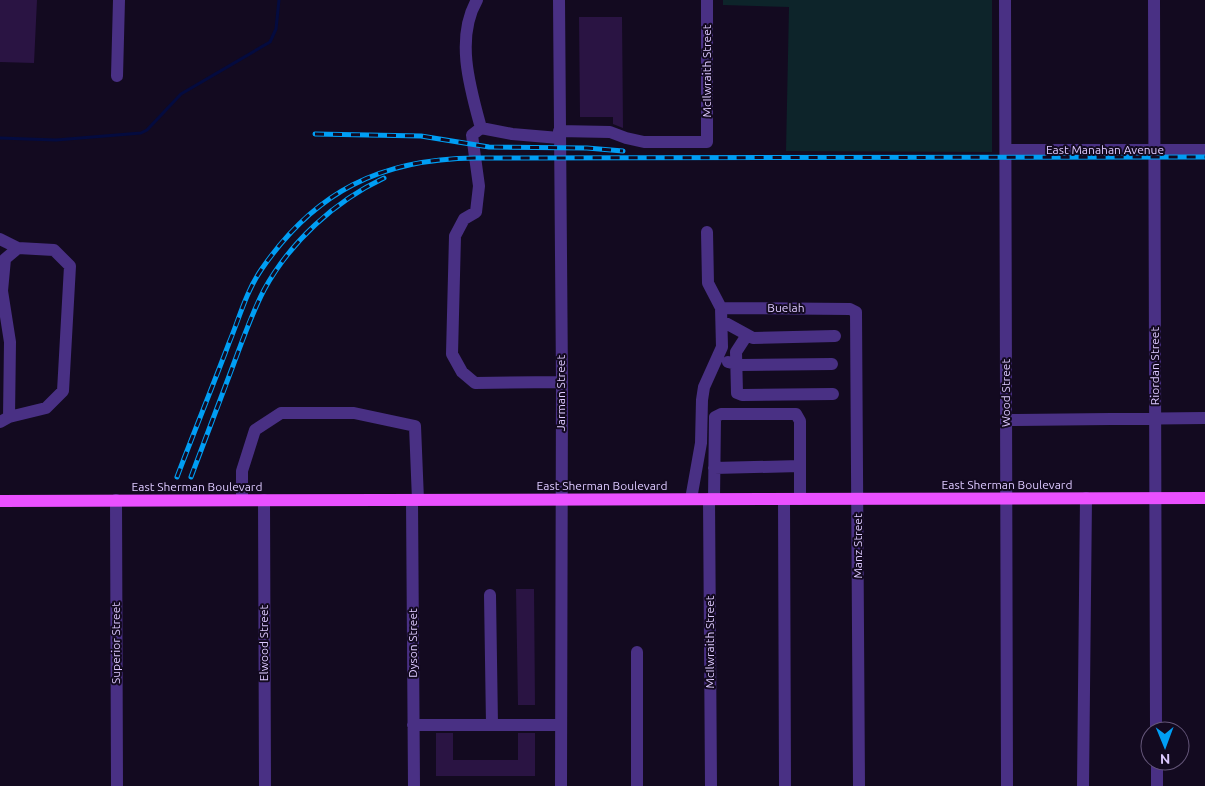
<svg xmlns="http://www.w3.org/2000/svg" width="1205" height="786" font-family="Ubuntu,sans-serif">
<rect width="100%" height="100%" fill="#130a20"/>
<path fill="#0d242a" d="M 723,0 L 992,0 L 992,152 L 786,151 L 789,7 L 723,5 Z"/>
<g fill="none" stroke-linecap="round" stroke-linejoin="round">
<path stroke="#040b3f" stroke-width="3" d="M 0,138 L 56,140 L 141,133 L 147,130 L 181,94 L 270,42 L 276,29 L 279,0"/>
</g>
<path fill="#2a1443" d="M 0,0 L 37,0 L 34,63 L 0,62 Z
M 579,17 L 622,17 L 623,128 L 613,124 L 613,117 L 580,117 Z
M 516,589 L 534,589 L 535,705 L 518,705 Z
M 436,733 L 453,733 L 453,760 L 518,760 L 518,733 L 535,733 L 535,776 L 436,776 Z"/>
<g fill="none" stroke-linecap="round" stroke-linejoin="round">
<path stroke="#493084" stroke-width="12" d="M 477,0 C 455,38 470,88 481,128
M 559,0 L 562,382 L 561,786
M 1005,0 L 1007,786
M 1154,0 L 1156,731
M 117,76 L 119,0
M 559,131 L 610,132 L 626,138 L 644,142 L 707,142 L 707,0
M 559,138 L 512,134 L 481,128 L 472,135 L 479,186 L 476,212 L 464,219 L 455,236 L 452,354 L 462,372 L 475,383 L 562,382
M 1006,150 L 1205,150
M 0,239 L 18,248
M 721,308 L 850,309 L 856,312 L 859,786
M 722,321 L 753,338 L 835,336
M 747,335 L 736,352 L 737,393 L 742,395 L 833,394
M 728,362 L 740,365 L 832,364
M 1006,420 L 1205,418
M 0,422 L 9,417 L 46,408 L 63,391 L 70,266 L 54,250 L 18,248 L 5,259 L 2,291 L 10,342 L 9,417
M 714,468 L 800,466
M 691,499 L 701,443 L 702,400 L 704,387 L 722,347 L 721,308 L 708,283 L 707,232
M 709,499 L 711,786
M 714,499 L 715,417 L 721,414 L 796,414 L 800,421 L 800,499
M 784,499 L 785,786
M 116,500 L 117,786
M 242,500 L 242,471 L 255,430 L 281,413 L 354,413 L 415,426 L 418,500
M 264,500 L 265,786
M 412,500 L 414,786
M 490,595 L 492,725
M 637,652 L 637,786
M 413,725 L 561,725
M 1157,761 L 1157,786
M 1083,786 L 1086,498"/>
<path stroke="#ea50ff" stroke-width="12" d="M 0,501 L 1205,498"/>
<g stroke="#009ef4" stroke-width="5">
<path id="rail" d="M 315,134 L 421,136 L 489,147 L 587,148 L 623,151
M 177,477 C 194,432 212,388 229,343 C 239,319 246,292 261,270 C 315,191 381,159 475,158 L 1205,157
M 191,477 C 205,439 220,401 234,363 C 243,339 252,313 264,290 C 290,242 335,201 384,178"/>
</g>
<use href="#rail" stroke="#130a20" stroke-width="3" stroke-dasharray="9" stroke-linecap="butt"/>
</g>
<g text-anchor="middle" stroke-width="4" stroke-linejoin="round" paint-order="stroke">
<g font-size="12" fill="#ddc9ff" stroke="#130a20">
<text transform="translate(707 71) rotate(-90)" y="4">McIlwraith Street</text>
<text x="1105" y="154">East Manahan Avenue</text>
<text x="786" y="312">Buelah</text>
<text transform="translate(1155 366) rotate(-90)" y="4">Riordan Street</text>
<text transform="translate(561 393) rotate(-90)" y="4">Jarman Street</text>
<text transform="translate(1006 393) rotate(-90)" y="4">Wood Street</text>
<text x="1007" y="489">East Sherman Boulevard</text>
<text x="602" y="490">East Sherman Boulevard</text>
<text x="197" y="491">East Sherman Boulevard</text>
<text transform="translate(858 546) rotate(-90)" y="4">Manz Street</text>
<text transform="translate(710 642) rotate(-90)" y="4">McIlwraith Street</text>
<text transform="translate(116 643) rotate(-90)" y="4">Superior Street</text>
<text transform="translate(264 643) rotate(-90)" y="4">Elwood Street</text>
<text transform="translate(413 643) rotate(-90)" y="4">Dyson Street</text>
</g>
</g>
<g transform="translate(1165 746) rotate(179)"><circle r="24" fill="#130a20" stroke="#645679"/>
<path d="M0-4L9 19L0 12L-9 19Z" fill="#009ef4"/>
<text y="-8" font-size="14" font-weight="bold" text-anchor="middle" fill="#ddc9ff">N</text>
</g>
</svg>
